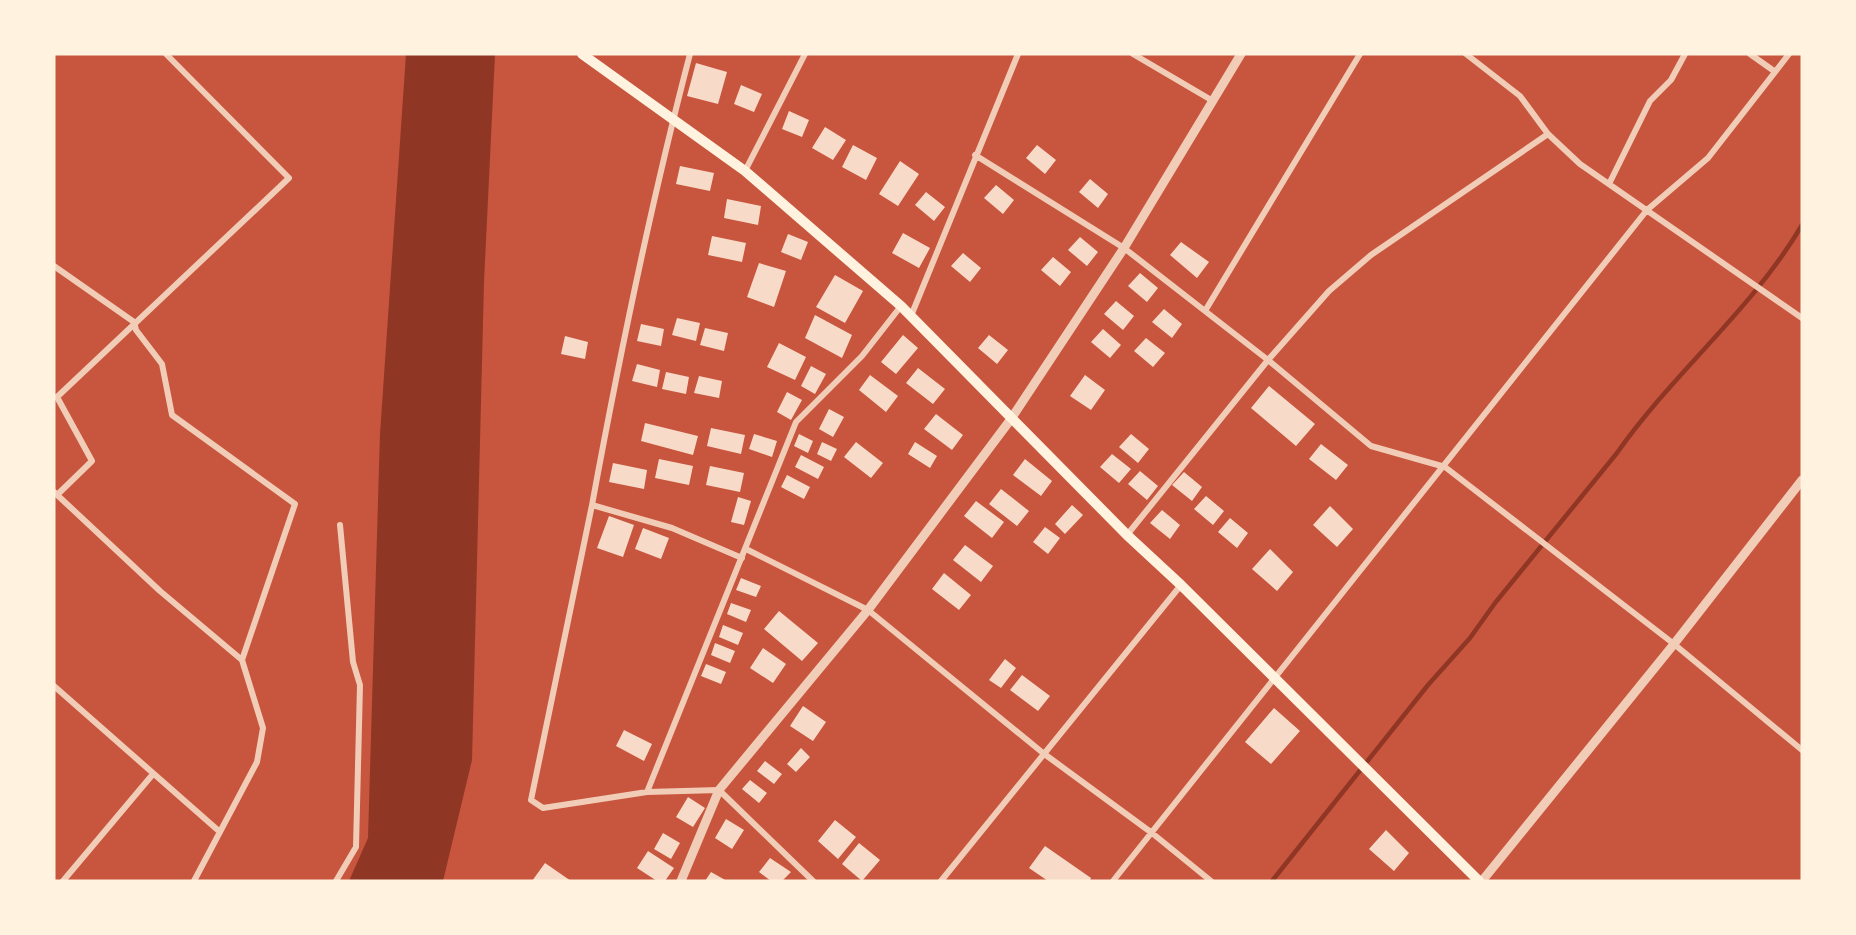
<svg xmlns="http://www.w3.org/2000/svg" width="1856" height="935" font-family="'Playfair Display',serif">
<rect width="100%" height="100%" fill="#c8553d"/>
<path fill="#8f3625" d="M 406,54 L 495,54 L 484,282 L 472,760 L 443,881 L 349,881 L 368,838 L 380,434 Z"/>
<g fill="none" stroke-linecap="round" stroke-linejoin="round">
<path stroke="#8f3625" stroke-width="4.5" d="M 1272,881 L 1428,685 L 1470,638 L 1495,603 L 1617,453 C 1673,373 1752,310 1802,225"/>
</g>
<path fill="#f7dbc8" d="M 696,63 L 727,72 L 718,104 L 687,96 Z
M 741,85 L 762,94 L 754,112 L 734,104 Z
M 789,111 L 809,120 L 802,137 L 782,129 Z
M 825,127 L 846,140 L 833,160 L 812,148 Z
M 853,145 L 877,158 L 866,180 L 842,167 Z
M 1037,145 L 1056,160 L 1045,174 L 1026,158 Z
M 900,161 L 919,174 L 898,206 L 879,194 Z
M 680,166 L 714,173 L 710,191 L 676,184 Z
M 1090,179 L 1108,194 L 1098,208 L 1079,192 Z
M 996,185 L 1014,200 L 1003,214 L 984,198 Z
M 926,192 L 945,207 L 934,221 L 915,205 Z
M 727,199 L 761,206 L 758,225 L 724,218 Z
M 903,233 L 930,248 L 919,268 L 892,253 Z
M 788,234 L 808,242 L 801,260 L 781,252 Z
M 712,236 L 746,243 L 742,262 L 708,255 Z
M 1080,237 L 1098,252 L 1087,266 L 1068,250 Z
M 1181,242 L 1209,262 L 1197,278 L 1170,255 Z
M 963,253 L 981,268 L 970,282 L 951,266 Z
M 1053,257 L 1071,272 L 1060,286 L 1041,270 Z
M 759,263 L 786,271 L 774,307 L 747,297 Z
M 1140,273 L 1158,288 L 1147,302 L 1128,286 Z
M 835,275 L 863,291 L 845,323 L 816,307 Z
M 1116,301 L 1134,316 L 1123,330 L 1104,314 Z
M 1164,309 L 1182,324 L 1172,338 L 1152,322 Z
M 815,315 L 852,335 L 842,358 L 805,338 Z
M 677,318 L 700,323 L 696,341 L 672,335 Z
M 641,324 L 664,329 L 661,346 L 637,341 Z
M 705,328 L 728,333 L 724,351 L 700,345 Z
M 1103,329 L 1121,345 L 1110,358 L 1091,342 Z
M 903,335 L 918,348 L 896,374 L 881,362 Z
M 989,335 L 1008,350 L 997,364 L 978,348 Z
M 565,336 L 588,342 L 585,359 L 561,354 Z
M 1146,338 L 1165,353 L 1153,367 L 1134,351 Z
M 779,343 L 806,357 L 795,380 L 767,367 Z
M 637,364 L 660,370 L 657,387 L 632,381 Z
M 811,366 L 826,374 L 815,394 L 801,386 Z
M 918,368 L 945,389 L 933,404 L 906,383 Z
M 666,372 L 689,377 L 686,394 L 662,389 Z
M 870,375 L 898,396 L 886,412 L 859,390 Z
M 1085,375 L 1105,390 L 1091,410 L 1070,396 Z
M 699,376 L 722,381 L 719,398 L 694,393 Z
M 1269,386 L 1315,424 L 1296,446 L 1251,408 Z
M 787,392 L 802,400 L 791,420 L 777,412 Z
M 829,409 L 844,417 L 833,437 L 819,429 Z
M 936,414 L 963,435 L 952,450 L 924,429 Z
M 645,423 L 698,436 L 693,455 L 641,441 Z
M 711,428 L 745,435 L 741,454 L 707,446 Z
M 754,434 L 777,441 L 772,457 L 749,449 Z
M 799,434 L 813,441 L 808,453 L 794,446 Z
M 1131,434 L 1149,449 L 1138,463 L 1119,447 Z
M 822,442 L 837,449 L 831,461 L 817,454 Z
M 856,442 L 883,463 L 871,478 L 844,457 Z
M 915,442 L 937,456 L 930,468 L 908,454 Z
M 1321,444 L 1348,465 L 1336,480 L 1309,459 Z
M 1112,454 L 1131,469 L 1119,483 L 1100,467 Z
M 801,455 L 824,467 L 818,479 L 795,467 Z
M 659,459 L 693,466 L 689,485 L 655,478 Z
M 1025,459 L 1052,481 L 1041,496 L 1013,475 Z
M 613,463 L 647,470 L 644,489 L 609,482 Z
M 710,466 L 744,473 L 740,492 L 706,485 Z
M 1140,471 L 1158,486 L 1147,500 L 1128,484 Z
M 1184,472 L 1202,487 L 1192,501 L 1172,485 Z
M 787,475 L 810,487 L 804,499 L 781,487 Z
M 1001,489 L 1029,511 L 1017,526 L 989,504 Z
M 1206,496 L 1224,511 L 1213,525 L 1194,509 Z
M 738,497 L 751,501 L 744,525 L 731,522 Z
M 976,501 L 1004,522 L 992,538 L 964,516 Z
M 1072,505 L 1083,515 L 1065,534 L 1055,524 Z
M 1330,506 L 1353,529 L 1337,547 L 1313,525 Z
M 1162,510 L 1180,525 L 1170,539 L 1150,523 Z
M 609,516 L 634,525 L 623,557 L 597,548 Z
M 1230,518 L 1248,533 L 1237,548 L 1218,532 Z
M 1045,527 L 1060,538 L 1048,554 L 1033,542 Z
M 643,528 L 669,538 L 661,559 L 635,549 Z
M 965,545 L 993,566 L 981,582 L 953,560 Z
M 1270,549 L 1293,572 L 1277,591 L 1252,569 Z
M 944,573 L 971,595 L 959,610 L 932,589 Z
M 741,578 L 761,586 L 756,597 L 736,590 Z
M 731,603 L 751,610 L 746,622 L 727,614 Z
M 779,611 L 818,643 L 802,661 L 764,629 Z
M 723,625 L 743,633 L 738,645 L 719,637 Z
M 715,643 L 735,651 L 730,663 L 711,655 Z
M 763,648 L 786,664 L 773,683 L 750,668 Z
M 1005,659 L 1016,668 L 1001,688 L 989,680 Z
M 706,664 L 726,672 L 721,684 L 701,676 Z
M 1022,675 L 1050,696 L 1038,711 L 1010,690 Z
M 803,706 L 826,722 L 813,741 L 790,726 Z
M 1274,708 L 1300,731 L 1271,764 L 1245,742 Z
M 624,730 L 652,744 L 644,761 L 616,746 Z
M 801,748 L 810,757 L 796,772 L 787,764 Z
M 765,761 L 782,774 L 774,784 L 757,771 Z
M 750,780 L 767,793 L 759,803 L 742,789 Z
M 688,797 L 705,808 L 693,827 L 676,817 Z
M 726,819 L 744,830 L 732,849 L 715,838 Z
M 835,820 L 856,837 L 838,859 L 818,841 Z
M 1386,830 L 1409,853 L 1394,871 L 1369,849 Z
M 663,833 L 680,843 L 671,859 L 654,849 Z
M 859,843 L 880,860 L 862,881 L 842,864 Z
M 1045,846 L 1091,878 L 1090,881 L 1048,881 L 1029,868 Z
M 648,851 L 674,868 L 665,881 L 657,881 L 637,868 Z
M 770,858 L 791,872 L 782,881 L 771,881 L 759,872 Z
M 545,863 L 571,881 L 532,881 Z
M 711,872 L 727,881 L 705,881 Z"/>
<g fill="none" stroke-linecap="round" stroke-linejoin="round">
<path stroke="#f1ccb7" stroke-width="6" d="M 690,54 C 651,203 620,353 592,505 L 672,528 L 742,558
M 1133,54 L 1213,101
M 1466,54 L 1520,96 L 1548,134 L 1580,164 L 1802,318
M 1750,54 L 1774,71
M 975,155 L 1124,248 L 1268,360 L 1371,446 L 1445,467 L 1674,644 L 1802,750
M 745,171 L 805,54
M 1609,184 L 1650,101 L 1671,80 L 1685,54
M 54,266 L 134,322 L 136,330 L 162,364 L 172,415 L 295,504 L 242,660
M 1205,311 L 1360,54
M 911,316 L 1018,54
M 54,492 L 160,591 L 242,660 L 263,728 L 257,762 L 194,881
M 57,495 L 92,461 L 57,397 L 289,178 L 166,54
M 592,505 L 531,800 L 543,808 L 647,792
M 1127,535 L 1268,360 L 1329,291 L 1371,255 L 1548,134
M 746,549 L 868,610 L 1043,753 L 1152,833 L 1211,881
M 54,686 L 220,832
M 63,881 L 153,774
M 336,881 L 356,847 L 360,685 L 353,662 L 340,525
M 813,881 L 719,790 L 647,792 L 796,422 L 862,356 L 901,306
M 941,881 L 1181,585
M 1113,881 L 1647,210 L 1708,158 L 1789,54"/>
<path stroke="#f1ccb7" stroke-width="9" d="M 681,881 L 719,790 L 868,610 L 1011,419 L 1124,248 L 1241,54
M 1482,881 L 1674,644 L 1802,480"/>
<path stroke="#fff3e0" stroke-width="10" d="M 582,54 L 745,171 L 901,306 L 1127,535 L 1181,585 L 1479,881"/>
</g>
<rect width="1856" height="935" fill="none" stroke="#fff3e0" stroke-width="111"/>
</svg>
